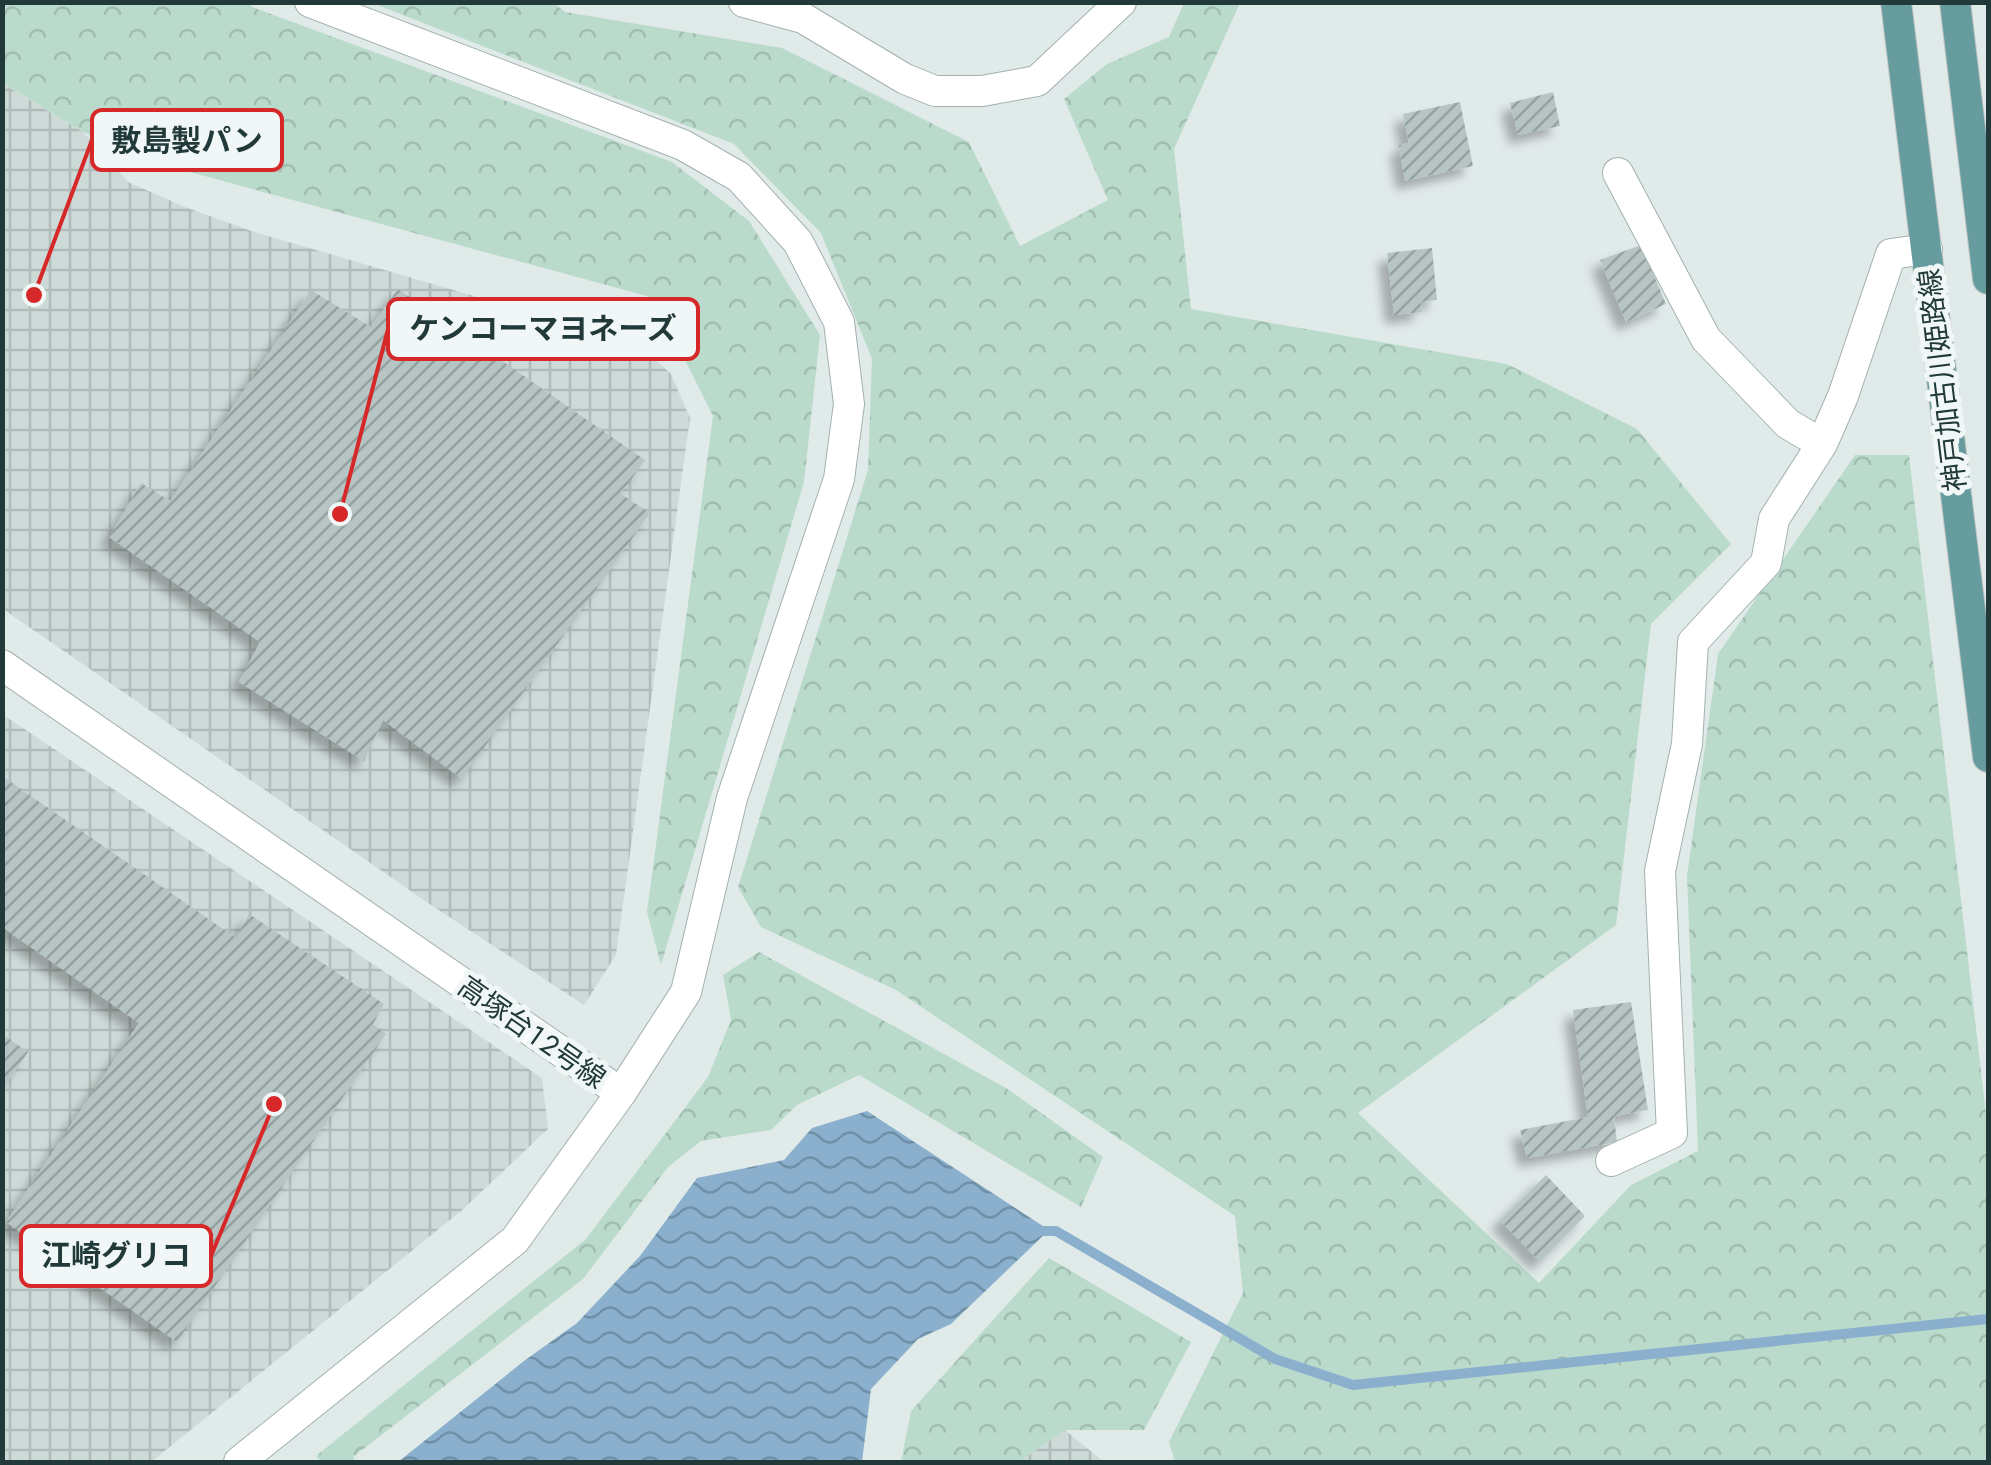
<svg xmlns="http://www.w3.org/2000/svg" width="1991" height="1465" font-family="Jost,'Noto Sans JP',sans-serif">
<defs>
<pattern id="industrial-grid" width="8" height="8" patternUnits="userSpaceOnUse" patternTransform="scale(2.5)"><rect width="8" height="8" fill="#cedad8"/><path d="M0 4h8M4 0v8" fill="none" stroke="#b1bcba"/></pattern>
<pattern id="forest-crowns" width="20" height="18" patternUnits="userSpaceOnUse" patternTransform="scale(2.5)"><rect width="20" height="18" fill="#badbcc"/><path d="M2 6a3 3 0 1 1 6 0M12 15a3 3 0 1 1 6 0" fill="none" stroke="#a0bdb0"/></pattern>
<pattern id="water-waves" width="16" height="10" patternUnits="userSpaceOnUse" patternTransform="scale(2.5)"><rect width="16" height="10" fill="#8ab0ce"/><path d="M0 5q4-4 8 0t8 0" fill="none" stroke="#7090a8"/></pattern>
<pattern id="building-hatch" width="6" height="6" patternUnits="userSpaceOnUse" patternTransform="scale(2.5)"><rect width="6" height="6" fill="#b6c5c3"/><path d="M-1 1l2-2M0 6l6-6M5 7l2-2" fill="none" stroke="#94a19f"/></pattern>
<filter id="shadow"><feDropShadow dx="-9" dy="9" stdDeviation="5" flood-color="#0004"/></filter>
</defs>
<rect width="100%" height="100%" fill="#e0eae9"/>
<path fill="url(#industrial-grid)" d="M 2,83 L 83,132 L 128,182 L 185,207 L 254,232 L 639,344 L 671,374 L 690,418 L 616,955 L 584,1005 L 431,905 L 3,609 Z
M 2,714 L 542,1078 L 548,1129 L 461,1211 L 151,1462 L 3,1462 Z
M 1065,1430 L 1104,1462 L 1019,1462 Z"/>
<path fill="url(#forest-crowns)" d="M 2,3 L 249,3 L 252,7 L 672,162 L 749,221 L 820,335 L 804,482 L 661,965 L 647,912 L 713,416 L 654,298 L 164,165 L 83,132 L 3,83 Z
M 372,3 L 554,3 L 565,12 L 782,48 L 969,142 L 1020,246 L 1108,200 L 1064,99 L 1107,64 L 1169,37 L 1184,3 L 1240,3 L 1174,149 L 1191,309 L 1507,364 L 1637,429 L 1731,544 L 1651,624 L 1616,925 L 1358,1113 L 1539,1283 L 1631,1185 L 1698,1151 L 1687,876 L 1718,654 L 1855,455 L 1909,455 L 1988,1131 L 1988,1462 L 1175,1462 L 1169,1442 L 1243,1293 L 1235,1216 L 896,990 L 761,927 L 738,887 L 868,470 L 872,359 L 821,233 L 734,144 Z
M 759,952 L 1006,1088 L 1103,1157 L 1081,1207 L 859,1075 L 797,1105 L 771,1130 L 701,1141 L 668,1167 L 583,1279 L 353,1457 L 356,1462 L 322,1462 L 316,1456 L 586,1239 L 708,1077 L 731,1020 L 723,975 Z
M 1049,1258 L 1191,1342 L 1144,1430 L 1065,1430 L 1019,1462 L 901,1462 L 911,1411 Z"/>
<path fill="url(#water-waves)" d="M 867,1111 L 1049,1230 L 951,1324 L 918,1339 L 871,1389 L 862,1462 L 398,1462 L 524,1361 L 577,1323 L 640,1256 L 697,1178 L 784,1160 L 812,1128 Z"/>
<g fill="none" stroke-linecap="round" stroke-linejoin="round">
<path stroke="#8ab0ce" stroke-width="10" d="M 1036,1231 L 1056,1231 L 1275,1359 L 1353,1385 L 1988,1319"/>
</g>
<path fill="url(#building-hatch)" filter="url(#shadow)" d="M 1553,92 L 1560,126 L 1518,135 L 1510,103 Z
M 1460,102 L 1473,166 L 1405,181 L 1399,145 L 1409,143 L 1403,114 Z
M 1641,245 L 1666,304 L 1626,322 L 1600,260 Z
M 1432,248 L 1437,300 L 1421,302 L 1422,312 L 1394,315 L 1387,253 Z
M 398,289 L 645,460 L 621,494 L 650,513 L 462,779 L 383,720 L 364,761 L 239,682 L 260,642 L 109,537 L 141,483 L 170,501 L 311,290 L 371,327 Z
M 2,776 L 236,938 L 249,914 L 384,1004 L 373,1024 L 386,1034 L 177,1342 L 6,1222 L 139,1023 L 2,927 Z
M 1631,1002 L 1648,1110 L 1614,1116 L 1617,1142 L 1527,1158 L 1520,1130 L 1588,1117 L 1573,1010 Z
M 2,1034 L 28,1052 L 2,1090 Z
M 1546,1175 L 1585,1216 L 1540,1262 L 1500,1220 Z"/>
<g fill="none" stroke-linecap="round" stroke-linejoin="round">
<g stroke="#a3b1b1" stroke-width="32">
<path id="minor" d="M 310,2 L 683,145 L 739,177 L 798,242 L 839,322 L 849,404 L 839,479 L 732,798 L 686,992 L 621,1093
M 744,2 L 803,18 L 905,79 L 935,91 L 982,91 L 1037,81 L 1121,2
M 1618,173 L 1706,339 L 1788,424 L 1822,444 L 1843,396 L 1891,254 L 1927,249
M 2,665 L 621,1093 L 515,1240 L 239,1462
M 1611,1161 L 1672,1133 L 1660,871 L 1687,744 L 1693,642 L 1766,563 L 1774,519 L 1822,444"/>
</g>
<g stroke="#bdc4c4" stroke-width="32">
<path id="major" d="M 1896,2 L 1988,757
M 1955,2 L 1988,279"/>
</g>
<use href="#minor" stroke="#fff" stroke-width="30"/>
<use href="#major" stroke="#669c9e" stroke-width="30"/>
</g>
<g text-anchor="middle" stroke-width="10" stroke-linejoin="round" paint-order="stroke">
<g font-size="28" fill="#22393a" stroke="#f0f7f6">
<text transform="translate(1942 380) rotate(-97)" y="10">神戸加古川姫路線</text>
<text transform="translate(532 1032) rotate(35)" y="10">高塚台１２号線</text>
</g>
</g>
<path fill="none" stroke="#d62828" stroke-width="4" d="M34 295L92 140M340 514L388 329M274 1104L211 1256"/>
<g fill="#d62828" stroke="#f0f7f6" stroke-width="4">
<circle cx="34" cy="295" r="10"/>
<circle cx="340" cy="514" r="10"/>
<circle cx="274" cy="1104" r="10"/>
</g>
<g fill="#f0f7f6" stroke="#d62828" stroke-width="4">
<rect x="92" y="110" width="190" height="60" rx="10"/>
<rect x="388" y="299" width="310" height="60" rx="10"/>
<rect x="21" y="1226" width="190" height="60" rx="10"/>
</g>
<g font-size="30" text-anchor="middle" font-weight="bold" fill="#22393a">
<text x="187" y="151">敷島製パン</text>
<text x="543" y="339">ケンコーマヨネーズ</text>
<text x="116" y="1266">江崎グリコ</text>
</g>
<rect width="1991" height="1465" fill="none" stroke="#22393a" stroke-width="10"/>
</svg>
